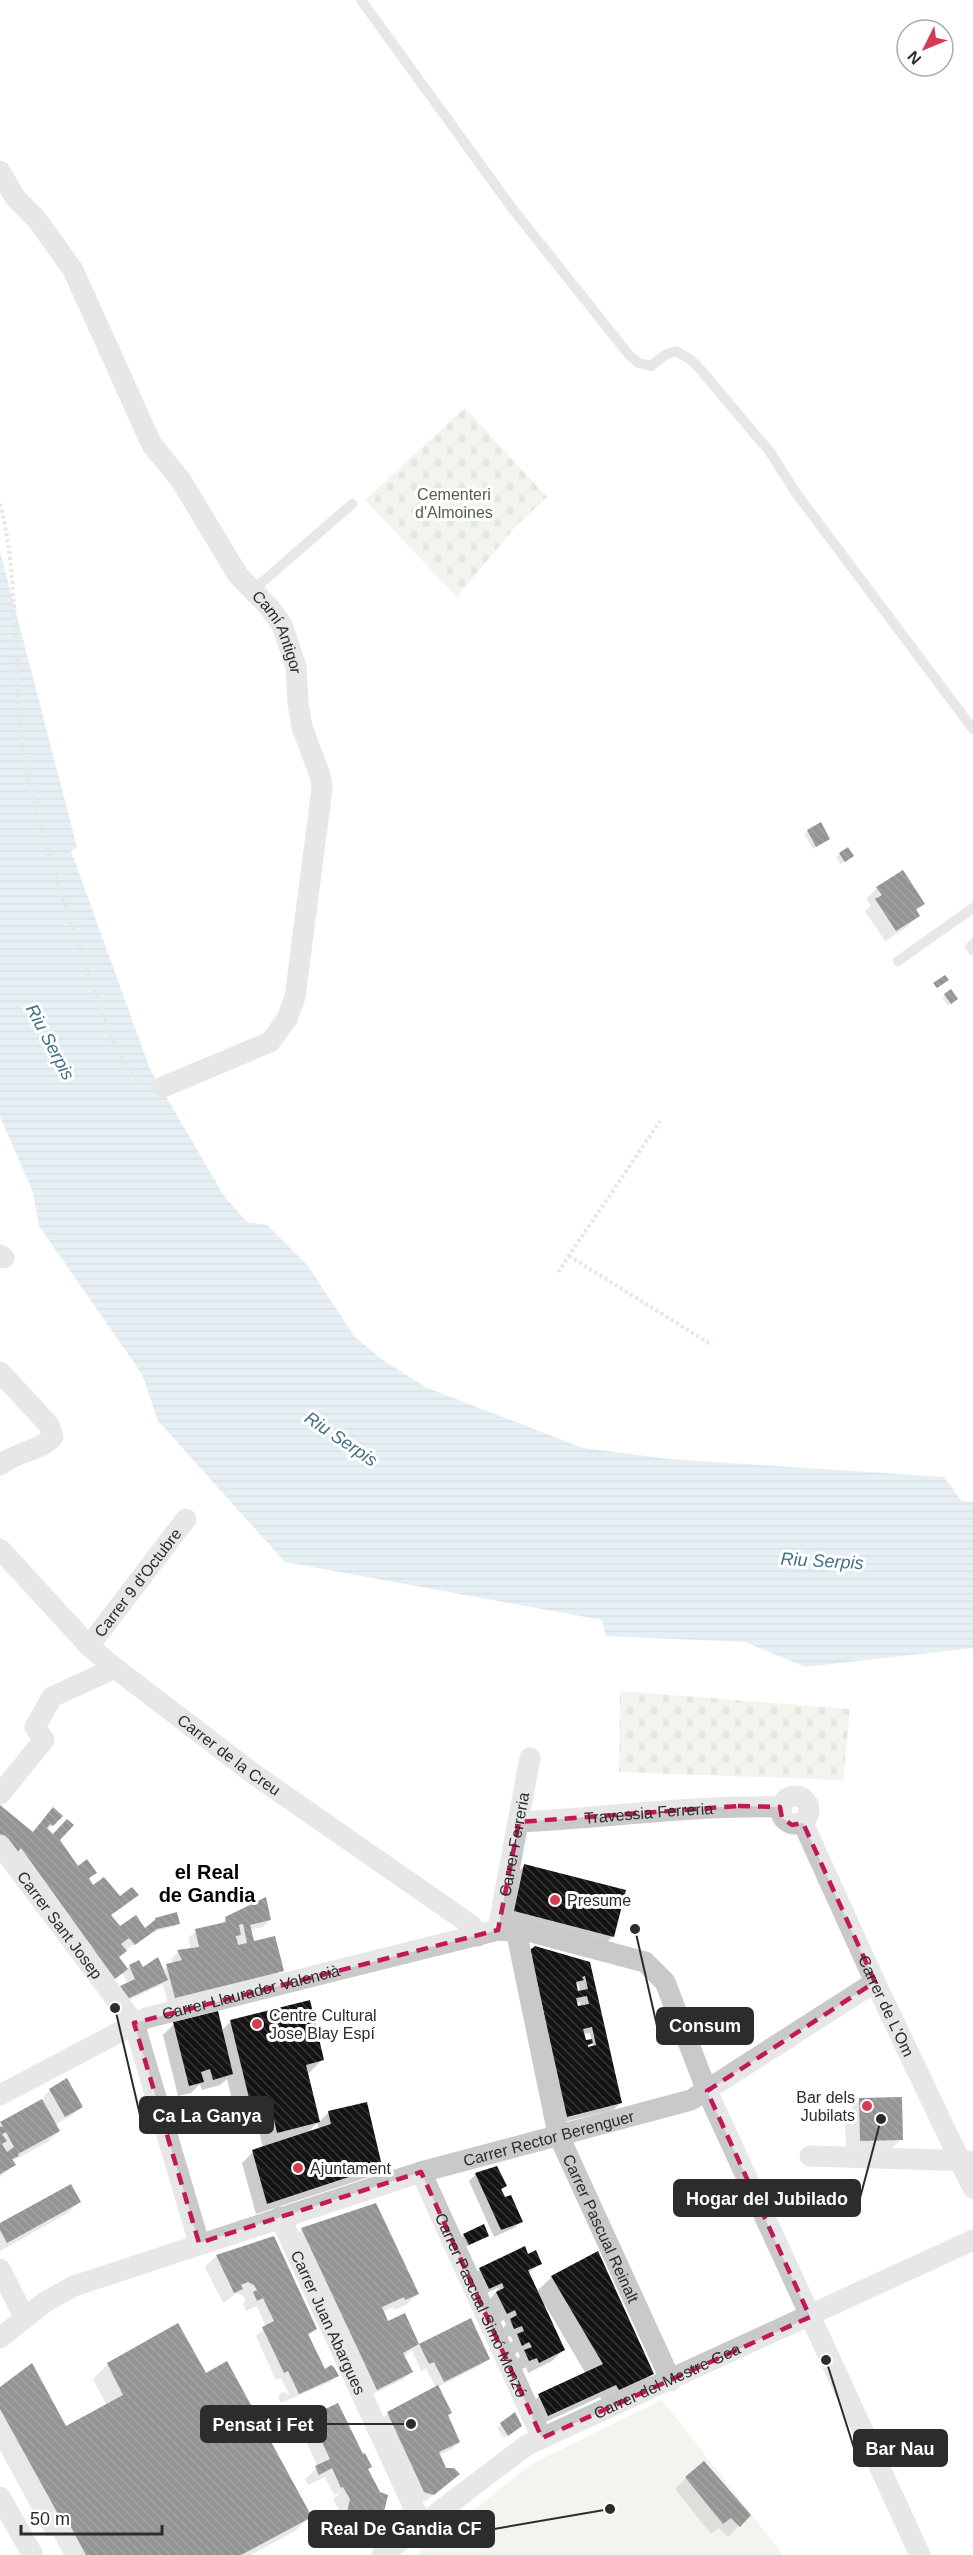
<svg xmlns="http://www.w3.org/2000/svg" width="973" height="2555" font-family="Helvetica,sans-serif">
<defs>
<pattern id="cemetery-stones" width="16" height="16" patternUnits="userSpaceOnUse" patternTransform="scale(1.5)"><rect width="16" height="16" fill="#e3e8da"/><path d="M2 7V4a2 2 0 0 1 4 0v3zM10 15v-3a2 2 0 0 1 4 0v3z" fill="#c3c7bb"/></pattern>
<pattern id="water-rules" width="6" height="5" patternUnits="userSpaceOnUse" patternTransform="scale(1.5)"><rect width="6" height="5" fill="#c8dde7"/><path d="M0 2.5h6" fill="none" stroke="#acbec6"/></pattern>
<pattern id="building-back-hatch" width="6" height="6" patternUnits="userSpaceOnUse" patternTransform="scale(1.5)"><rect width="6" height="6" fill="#131313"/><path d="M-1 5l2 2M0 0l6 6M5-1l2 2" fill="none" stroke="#363636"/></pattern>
</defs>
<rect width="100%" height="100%" fill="#fff"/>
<path fill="url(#cemetery-stones)" d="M 465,408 L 547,497 L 515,527 L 457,597 L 365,500 Z
M 620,1691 L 850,1709 L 843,1780 L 619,1772 Z"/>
<path fill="#e3e8da" d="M 662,2400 L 783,2555 L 415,2555 L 533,2463 Z"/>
<path fill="url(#water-rules)" d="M 0,551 L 77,847 L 71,851 L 150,1069 L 224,1196 L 247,1222 L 267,1225 L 308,1266 L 354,1336 L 380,1358 L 425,1387 L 583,1448 L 670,1459 L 944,1477 L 962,1501 L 973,1502 L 973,1648 L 805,1667 L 745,1642 L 606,1636 L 602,1620 L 285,1562 L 158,1421 L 142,1374 L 39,1226 L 33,1192 L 0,1117 Z"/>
<path fill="#0003" fill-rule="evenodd" d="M 808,831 L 829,839 L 813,849 L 804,834 Z
M 848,849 L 849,858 L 841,864 L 836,857 Z
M 877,888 L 923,904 L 916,911 L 918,915 L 907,927 L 885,941 L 865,911 L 871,906 L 866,899 Z
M 973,937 L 973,954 L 970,955 L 964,946 Z
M 945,995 L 953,1002 L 948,1006 L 942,998 Z
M 0,1809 L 33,1834 L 61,1816 L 47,1830 L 58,1840 L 78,1868 L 95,1872 L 88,1880 L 93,1887 L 120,1898 L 137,1895 L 110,1916 L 119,1928 L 145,1930 L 155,1919 L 178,1923 L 175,1926 L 153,1932 L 126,1950 L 118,1958 L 126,1970 L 138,1962 L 142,1969 L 162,1970 L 173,1964 L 171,1959 L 178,1952 L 191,1950 L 188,1938 L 196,1931 L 219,1925 L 226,1919 L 270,1919 L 263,1927 L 249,1930 L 253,1943 L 282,1970 L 275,1977 L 168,2004 L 163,1984 L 121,2004 L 114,1994 L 128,1984 L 122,1973 L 112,1981 L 13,1854 Z
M 524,1866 L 613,1936 L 598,1951 L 500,1926 L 510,1880 Z
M 523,1959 L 588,1964 L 620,2103 L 613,2110 L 560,2123 ZM 578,1983 L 580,1992 L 577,1993 L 575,1986 ZM 580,2002 L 581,2007 L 577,2008 L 576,2003 ZM 590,2033 L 592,2041 L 585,2042 L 583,2034 ZM 592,2042 L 593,2047 L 585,2049 Z
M 231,2021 L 323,2059 L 308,2074 L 319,2122 L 329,2112 L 380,2166 L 369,2177 L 256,2214 L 242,2163 L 253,2152 L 263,2148 L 254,2111 L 236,2116 L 227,2079 L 220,2085 L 202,2090 L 200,2084 L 191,2093 L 178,2096 L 163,2035 L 174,2024 L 221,2031 ZM 317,2123 L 319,2129 L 307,2133 Z
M 50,2090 L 81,2107 L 74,2114 L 55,2125 L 59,2131 L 48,2142 L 12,2161 L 14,2165 L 0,2177 L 0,2124 L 44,2099 L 43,2097 Z
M 860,2099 L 901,2139 L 886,2154 L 846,2155 L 845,2114 Z
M 476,2174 L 505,2186 L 501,2190 L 521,2221 L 514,2228 L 494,2237 L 469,2181 Z
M 79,2202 L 68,2213 L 0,2251 L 0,2225 Z
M 302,2229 L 417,2294 L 406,2305 L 394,2310 L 393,2307 L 382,2312 L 388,2323 L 404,2315 L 419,2346 L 471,2320 L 488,2358 L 481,2365 L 438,2387 L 450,2413 L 447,2416 L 459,2442 L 452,2449 L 439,2455 L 451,2481 L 426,2501 L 417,2499 L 377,2424 L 388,2413 L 436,2388 L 426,2368 L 421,2371 L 412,2350 L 404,2357 L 411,2372 L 404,2379 L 369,2396 L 291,2240 Z
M 464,2235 L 487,2236 L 465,2247 L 461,2238 Z
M 273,2238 L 315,2329 L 307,2337 L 324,2371 L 337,2375 L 330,2382 L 281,2403 L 278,2397 L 281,2393 L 284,2392 L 290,2396 L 281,2378 L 276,2380 L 256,2336 L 266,2327 L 257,2306 L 246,2311 L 243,2304 L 246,2301 L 243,2296 L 237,2293 L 223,2303 L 205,2267 L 216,2256 Z
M 527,2256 L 540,2264 L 528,2273 L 536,2292 L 552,2277 L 652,2374 L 637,2389 L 604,2404 L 600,2397 L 537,2426 L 528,2407 L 539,2396 L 586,2374 L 545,2305 L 543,2306 L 563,2350 L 552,2361 L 528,2373 L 526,2367 L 518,2371 L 514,2362 L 520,2356 L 518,2352 L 511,2356 L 507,2347 L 513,2340 L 510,2336 L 503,2339 L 499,2331 L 506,2325 L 504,2320 L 496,2324 L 486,2304 L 500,2287 L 482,2295 L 473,2276 L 480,2269 Z
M 178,2325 L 205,2375 L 310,2516 L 295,2531 L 251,2555 L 64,2555 L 52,2533 L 47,2537 L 0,2450 L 0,2388 L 66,2428 L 107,2406 L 93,2379 L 108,2364 Z
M 337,2405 L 379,2494 L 378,2529 L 367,2540 L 334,2532 L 339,2510 L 333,2499 L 341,2492 L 334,2495 L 325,2477 L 308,2485 L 305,2479 L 318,2467 L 303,2435 L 288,2442 L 285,2435 L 296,2424 Z
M 515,2414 L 520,2426 L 504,2438 L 497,2428 Z
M 686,2478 L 749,2515 L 728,2537 L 719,2528 L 711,2534 L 675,2489 Z"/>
<path fill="url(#building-back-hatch)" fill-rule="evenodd" d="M 821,822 L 830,839 L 816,847 L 807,830 Z
M 848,847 L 854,856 L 845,862 L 839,853 Z
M 903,870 L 925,904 L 916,909 L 920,916 L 896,931 L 875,899 L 882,895 L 876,887 Z
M 945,975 L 949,980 L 937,988 L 933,983 Z
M 951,989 L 958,999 L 951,1004 L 944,994 Z
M 0,1805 L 33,1832 L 53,1807 L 63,1816 L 53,1826 L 50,1824 L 47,1828 L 53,1834 L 67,1819 L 74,1825 L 60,1840 L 78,1866 L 87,1859 L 97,1873 L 89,1878 L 93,1885 L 104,1877 L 120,1896 L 132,1887 L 139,1895 L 111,1915 L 120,1926 L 136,1915 L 145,1928 L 155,1920 L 155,1918 L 177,1912 L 180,1924 L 157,1929 L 135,1945 L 129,1938 L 121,1944 L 127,1951 L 119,1957 L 128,1969 L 115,1979 L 21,1848 L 16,1854 L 0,1836 Z
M 524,1864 L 626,1890 L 614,1937 L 514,1911 Z
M 266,1897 L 271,1920 L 250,1925 L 254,1941 L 275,1936 L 284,1971 L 175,1998 L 166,1964 L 182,1960 L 177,1950 L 199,1947 L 195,1929 L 226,1922 L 225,1917 ZM 243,1924 L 247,1943 L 238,1945 L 236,1936 L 241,1935 L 239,1925 Z
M 535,1946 L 590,1962 L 622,2103 L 567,2117 L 530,1950 ZM 585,1976 L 588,1989 L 578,1991 L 576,1982 L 584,1980 L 582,1977 ZM 587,1996 L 589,2004 L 578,2006 L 576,1998 ZM 592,2027 L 596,2045 L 588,2047 L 588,2045 L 593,2043 L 592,2039 L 586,2040 L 583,2029 Z
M 158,1957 L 168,1980 L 129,1998 L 120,1986 L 135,1979 L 129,1965 L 139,1960 L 143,1967 Z
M 310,2000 L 324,2060 L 306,2065 L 320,2122 L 277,2133 L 269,2097 L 250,2102 L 230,2020 Z
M 218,2011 L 233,2074 L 213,2080 L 210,2069 L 201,2072 L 204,2082 L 189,2086 L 173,2022 Z
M 67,2078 L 83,2107 L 65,2117 L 49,2089 Z
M 902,2097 L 903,2140 L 860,2141 L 859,2098 Z
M 42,2099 L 60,2131 L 18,2154 L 19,2156 L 12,2159 L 16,2165 L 0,2174 L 0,2127 L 3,2126 L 0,2122 ZM 6,2132 L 14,2147 L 7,2152 L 2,2144 L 7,2141 L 2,2134 Z
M 367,2102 L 382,2166 L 267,2204 L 252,2150 L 331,2124 L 328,2111 Z
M 497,2166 L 507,2186 L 501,2189 L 505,2197 L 511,2195 L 523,2222 L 501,2230 L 475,2173 Z
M 71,2184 L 81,2202 L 7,2243 L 0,2230 L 0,2223 Z
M 376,2203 L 419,2294 L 405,2300 L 404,2297 L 382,2307 L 388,2321 L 405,2313 L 419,2344 L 403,2353 L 413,2372 L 377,2390 L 301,2228 Z
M 484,2224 L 489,2236 L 469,2245 L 463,2234 Z
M 274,2236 L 317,2329 L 308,2334 L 325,2369 L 331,2365 L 334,2367 L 339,2376 L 299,2394 L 288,2371 L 284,2373 L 262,2327 L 274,2321 L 263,2298 L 257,2301 L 253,2292 L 257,2290 L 254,2285 L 248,2282 L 241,2285 L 243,2289 L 234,2293 L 216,2255 Z
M 525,2246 L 528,2254 L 536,2250 L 542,2264 L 528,2270 L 565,2350 L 539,2363 L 537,2358 L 529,2361 L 524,2350 L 532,2347 L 529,2342 L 522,2346 L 517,2334 L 524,2331 L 522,2326 L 514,2329 L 510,2319 L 517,2315 L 515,2310 L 507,2314 L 496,2292 L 504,2288 L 502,2283 L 489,2289 L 479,2268 Z
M 598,2251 L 654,2374 L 619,2390 L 616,2385 L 548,2416 L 538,2394 L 603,2364 L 551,2276 Z
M 471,2318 L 490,2359 L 444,2382 L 434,2362 L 429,2364 L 419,2344 Z
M 178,2323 L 206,2373 L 227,2361 L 312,2517 L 241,2555 L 86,2555 L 67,2520 L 63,2523 L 0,2409 L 0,2387 L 32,2363 L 66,2426 L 123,2395 L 107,2363 Z
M 438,2385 L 452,2413 L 448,2415 L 460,2442 L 439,2452 L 446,2468 L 454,2468 L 460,2474 L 434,2495 L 424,2492 L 387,2412 Z
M 338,2403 L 363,2454 L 365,2453 L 372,2467 L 368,2469 L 380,2492 L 388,2495 L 380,2529 L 345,2521 L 350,2499 L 343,2487 L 341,2488 L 332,2468 L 319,2475 L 315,2466 L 330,2459 L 314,2425 L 299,2432 L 295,2423 Z
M 515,2412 L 522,2426 L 508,2436 L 500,2423 Z
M 704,2461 L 751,2515 L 740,2527 L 731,2518 L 723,2524 L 685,2477 Z"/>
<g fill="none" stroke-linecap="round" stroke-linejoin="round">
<path stroke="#c9c9c9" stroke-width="4" stroke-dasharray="3 3" stroke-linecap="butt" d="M 0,504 C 19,576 13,660 21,734 C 24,764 33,794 40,823 C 55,877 73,930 92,983 C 105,1017 115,1063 146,1086
M 569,1256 L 712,1345
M 558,1272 L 660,1121"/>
<path stroke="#c9c9c9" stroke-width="10" d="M 361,0 L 512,208 L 630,356 L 639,363 L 651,366 L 665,355 L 676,351 L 691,360 L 700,369 L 770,452 L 796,493 L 973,729
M 252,591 L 352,504
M 898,961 L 973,908"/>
<g stroke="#c9c9c9" stroke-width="21">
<path id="s1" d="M 0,171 L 14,196 L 38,221 L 73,270 L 152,445 L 180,479 L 238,575 L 269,607 L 282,625 L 296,667 L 298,703 L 302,727 L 321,778 L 322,789 L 295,997 L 287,1019 L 270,1042 L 163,1087"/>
<path d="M 0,1255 L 4,1258"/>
<path d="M 0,1372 L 49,1425 L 53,1437 C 38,1452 18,1451 0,1465"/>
<path id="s2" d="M 0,1549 L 89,1646 L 115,1668 L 251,1772 L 471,1925 L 478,1936"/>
<path id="s3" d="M 89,1646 L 186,1519"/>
<path d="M 0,1794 L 44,1740 L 35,1727 L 52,1697 L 115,1668"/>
<circle cx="795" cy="1810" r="14"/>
<path id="s4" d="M 519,1822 C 606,1818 693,1805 780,1807"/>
<path id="s5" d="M 803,1823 L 875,1982 L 973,2188"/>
<path id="s6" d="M 0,1845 L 134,2023 L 199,2243"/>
<path id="s7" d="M 498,1930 L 530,1758"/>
<path id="s8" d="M 516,1930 L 558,2134 L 671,2381"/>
<path id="s9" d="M 0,2095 L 146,2018 L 498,1930 L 532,1932 L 645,1962 L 665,1982 L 707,2091 L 920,2555"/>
<path d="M 810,2156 L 972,2161"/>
<path id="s10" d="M 421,2172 L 542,2438"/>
<path id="s11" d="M 280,2217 L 422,2525"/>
<path d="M 0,2269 L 24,2317"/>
<path id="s12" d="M 0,2338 L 45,2302 L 74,2286 L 421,2172 L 691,2100 L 875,1982"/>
<path d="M 0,2497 L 33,2555"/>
<path id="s13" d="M 382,2555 L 527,2445 L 973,2240"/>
</g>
</g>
<path d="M0 0H973V2555H0ZM 738,1806 L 780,1807 L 782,1818 L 792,1825 L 803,1823 L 875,1982 L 707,2091 L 810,2317 L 542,2438 L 421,2172 L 199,2243 L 134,2023 L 498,1930 L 519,1822 Z" fill="#fff" fill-opacity=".55" fill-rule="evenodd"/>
<path fill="none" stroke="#c2185b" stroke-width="4.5" stroke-dasharray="12 8" stroke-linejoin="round" d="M 738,1806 L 780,1807 L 782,1818 L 792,1825 L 803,1823 L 875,1982 L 707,2091 L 810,2317 L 542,2438 L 421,2172 L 199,2243 L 134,2023 L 498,1930 L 519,1822 Z"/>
<g fill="#d53c52" stroke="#fff" stroke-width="2">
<circle cx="555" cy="1900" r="6"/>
<circle cx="257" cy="2024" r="6"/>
<circle cx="867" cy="2106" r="6"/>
<circle cx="298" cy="2168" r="6"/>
</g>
<g text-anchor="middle" stroke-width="6" stroke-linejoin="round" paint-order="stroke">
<g font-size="16" fill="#52633e" stroke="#fff">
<text x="454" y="500">Cementeri<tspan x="454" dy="18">d'Almoines</tspan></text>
</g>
<g font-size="16" fill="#2c2c2c" stroke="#fff">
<text dy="6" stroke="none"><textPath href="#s1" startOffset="543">Camí Antigor</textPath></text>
<text dy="6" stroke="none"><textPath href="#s3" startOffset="80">Carrer 9 d'Octubre</textPath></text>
<text dy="6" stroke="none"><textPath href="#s2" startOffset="309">Carrer de la Creu</textPath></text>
<text dy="6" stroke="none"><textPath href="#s4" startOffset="130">Travessia Ferreria</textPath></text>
<text dy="6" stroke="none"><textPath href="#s7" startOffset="87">Carrer Ferreria</textPath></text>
<text dy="6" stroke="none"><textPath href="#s6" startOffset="100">Carrer Sant Josep</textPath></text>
<text dy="6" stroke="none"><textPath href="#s9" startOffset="273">Carrer Llaurador Valencià</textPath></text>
<text dy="6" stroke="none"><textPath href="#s5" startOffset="201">Carrer de L'Om</textPath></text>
<text dy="6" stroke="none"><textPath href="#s12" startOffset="588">Carrer Rector Berenguer</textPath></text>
<text dy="6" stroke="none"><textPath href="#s8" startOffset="312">Carrer Pascual Reinalt</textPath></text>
<text dy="6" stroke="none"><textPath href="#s10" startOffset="146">Carrer Pascual Simó Monzó</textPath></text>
<text dy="6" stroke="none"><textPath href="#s11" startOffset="116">Carrer Juan Abargues</textPath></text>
<text dy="6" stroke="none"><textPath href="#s13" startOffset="336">Carrer del Mestre Gea</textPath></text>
</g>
<g font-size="16" fill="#2c2c2c" stroke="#fff" text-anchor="start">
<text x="567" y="1906">Presume</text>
<text x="269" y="2021">Centre Cultural<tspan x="269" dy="18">Jose Blay Espí</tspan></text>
<text x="855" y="2103" text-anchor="end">Bar dels<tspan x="855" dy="18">Jubilats</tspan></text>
<text x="310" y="2174">Ajuntament</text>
</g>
<g font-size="18" font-style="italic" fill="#427086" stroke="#fff">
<text transform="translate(50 1042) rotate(62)" y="6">Riu Serpis</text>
<text transform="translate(341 1439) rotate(34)" y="6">Riu Serpis</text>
<text transform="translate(822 1561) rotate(3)" y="6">Riu Serpis</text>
</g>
<g font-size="20" font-weight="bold" fill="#000" stroke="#fff">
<text x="207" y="1879">el Real<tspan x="207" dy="23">de Gandia</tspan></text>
</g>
</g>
<path fill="none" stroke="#2c2c2c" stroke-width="2" d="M635 1929L657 2026M115 2008L140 2115M881 2119L860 2198M411 2424L326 2424M826 2360L854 2448M610 2509L494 2529"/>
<g fill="#2c2c2c" stroke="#fff" stroke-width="2">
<circle cx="635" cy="1929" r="6"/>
<circle cx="115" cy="2008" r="6"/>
<circle cx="881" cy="2119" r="6"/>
<circle cx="411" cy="2424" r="6"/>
<circle cx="826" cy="2360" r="6"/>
<circle cx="610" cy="2509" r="6"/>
</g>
<g fill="#2c2c2c" stroke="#2c2c2c" stroke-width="2">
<rect x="657" y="2008" width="96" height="36" rx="6"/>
<rect x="140" y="2097" width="133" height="36" rx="6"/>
<rect x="674" y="2180" width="186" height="36" rx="6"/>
<rect x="201" y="2406" width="125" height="36" rx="6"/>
<rect x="854" y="2430" width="93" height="36" rx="6"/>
<rect x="309" y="2511" width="185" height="36" rx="6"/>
</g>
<g font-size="18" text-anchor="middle" font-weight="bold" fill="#fff">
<text x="705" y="2032">Consum</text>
<text x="207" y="2122">Ca La Ganya</text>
<text x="767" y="2205">Hogar del Jubilado</text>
<text x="263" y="2431">Pensat i Fet</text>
<text x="900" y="2455">Bar Nau</text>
<text x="401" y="2535">Real De Gandia CF</text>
</g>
<g transform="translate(925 48) rotate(227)"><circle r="28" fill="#ffffff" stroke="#ababab" stroke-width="1.5"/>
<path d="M0-4.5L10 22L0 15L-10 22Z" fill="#d53c52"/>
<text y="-9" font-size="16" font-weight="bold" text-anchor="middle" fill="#2c2c2c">N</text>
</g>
<path d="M21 2525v9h141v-9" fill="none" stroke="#2c2c2c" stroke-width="3"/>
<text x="30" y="2525" font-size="18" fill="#2c2c2c" stroke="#ffffff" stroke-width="4.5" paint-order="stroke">50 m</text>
</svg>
